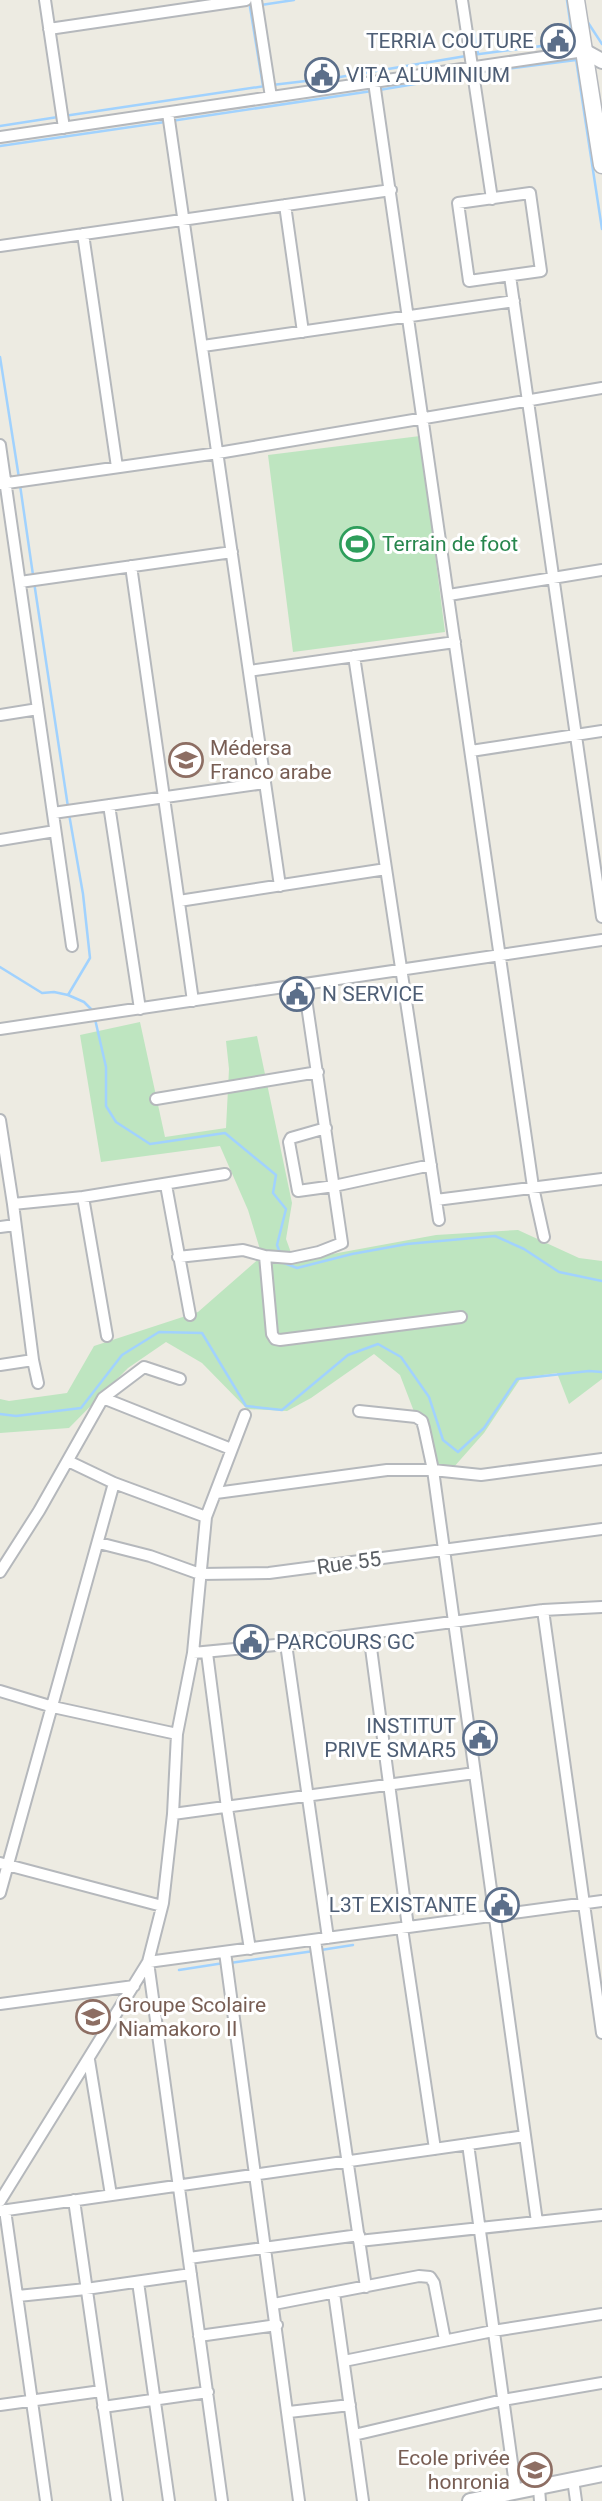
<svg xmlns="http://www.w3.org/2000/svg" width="602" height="2501" font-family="Roboto,sans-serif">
<rect width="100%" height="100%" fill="#edebe2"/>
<path fill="#bee5c0" d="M 420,436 L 445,632 L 293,652 L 268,455 Z
M 140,1022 L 165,1137 L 226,1128 L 229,1069 L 226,1041 L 257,1036 L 292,1203 L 286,1239 L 294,1261 L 436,1235 L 518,1230 L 579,1258 L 602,1261 L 602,1379 L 569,1404 L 557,1373 L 521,1378 L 484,1433 L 453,1468 L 429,1462 L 418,1422 L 400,1375 L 374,1354 L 311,1398 L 287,1411 L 247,1409 L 202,1363 L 166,1342 L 128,1368 L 69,1428 L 0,1433 L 0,1399 L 9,1401 L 67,1393 L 94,1346 L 198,1312 L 262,1256 L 248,1210 L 220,1146 L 101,1162 L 80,1035 Z"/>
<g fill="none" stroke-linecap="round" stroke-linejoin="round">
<path stroke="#a1d2fe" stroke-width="2.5" d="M 567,0 L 574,49
M 261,5 L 294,0
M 254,6 L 250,7 L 263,86
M 587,21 L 602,44
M 474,32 L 478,54
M 472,55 L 573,42
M 576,59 L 602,229
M 475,73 L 576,60
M 272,85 L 340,77 L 466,56
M 379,90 L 469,75
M 64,116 L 265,86
M 171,121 L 372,91
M 0,126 L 58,117
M 0,146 L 165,122
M 0,357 L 19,478
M 20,485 L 33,575
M 34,582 L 68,807
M 0,967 L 42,993 L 54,992 L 68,995 L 84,1002 L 94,1012
M 68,995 L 90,958 L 83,894 L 69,814
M 95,1019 L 106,1067 L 106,1106 L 116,1122 L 150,1144 L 225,1133 L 276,1175 L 273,1193 L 286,1209 L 277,1245 L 280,1253
M 284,1263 L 297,1268 L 352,1254 L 407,1244 L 495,1236 L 524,1249 L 559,1272 L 602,1281
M 0,1414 L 16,1416 L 81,1408 L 122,1355 L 159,1332 L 202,1333 L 246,1406 L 282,1410 L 348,1355 L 378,1344 L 401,1357 L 429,1397 L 443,1440 L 458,1452 L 484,1428 L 517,1379 L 589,1371 L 602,1372
M 321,1950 L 353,1945
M 230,1963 L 314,1951
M 179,1970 L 224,1963"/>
<g stroke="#b5b8bc" stroke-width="14">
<path id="minor" d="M 45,0 L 64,128
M 256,0 L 271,97
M 462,0 L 492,199
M 49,29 L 246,0
M 374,82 L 533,1187 L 544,1237
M 168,113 L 280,886
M 0,137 L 584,51
M 530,193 L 541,271 L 469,281 L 458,203 Z
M 285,205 L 303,332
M 83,234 L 117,467
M 0,246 L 391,190
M 510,276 L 602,917
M 203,346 L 514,301
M 0,445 L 72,946
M 0,484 L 218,453 L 602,388
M 131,566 L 193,1001
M 20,582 L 232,552
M 449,595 L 602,570
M 354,656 L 439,1220
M 249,671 L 455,642
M 0,715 L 38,709
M 471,751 L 602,731
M 109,805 L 140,1009
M 53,813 L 265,783
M 0,840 L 55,831
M 179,901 L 386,869
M 0,1029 L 602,940
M 156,1099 L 318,1072
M 0,1120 L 13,1204 L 33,1360
M 326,1128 L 291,1138 L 289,1142 L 298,1191 L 334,1186 L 431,1165
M 166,1185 L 190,1315
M 83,1197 L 107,1336
M 436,1200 L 602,1179
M 13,1204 L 83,1197 L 225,1174
M 0,1227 L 15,1225
M 265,1256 L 272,1334 L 275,1339 L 280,1340 L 461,1317
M 178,1257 L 243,1250 L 265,1256 L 291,1258 L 319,1252 L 342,1243 L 304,985
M 0,1365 L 33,1360 L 38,1383
M 103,1398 L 231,1449
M 359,1411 L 416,1417 L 422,1421 L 424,1428 L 433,1470 L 537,2222
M 68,1461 L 114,1483 L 206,1517
M 216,1493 L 387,1470 L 433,1470 L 481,1475 L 602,1459
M 99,1543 L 150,1556 L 200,1574 L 269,1573 L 602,1529
M 0,1572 L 39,1511 L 103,1398 L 144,1367 L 180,1379
M 543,1610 L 602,2033
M 369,1633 L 408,1927
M 286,1644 L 328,1938
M 193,1653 L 286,1644 L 543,1610 L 602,1607
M 207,1653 L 227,1808 L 250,1949
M 0,1691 L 53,1707 L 177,1734
M 173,1814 L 475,1773
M 0,1863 L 162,1906
M 0,1893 L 114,1483
M 402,1928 L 435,2149
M 315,1940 L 366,2287
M 225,1952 L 299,2501
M 148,1962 L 222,2501
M 148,1962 L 602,1901
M 0,2004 L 134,1986
M 89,2060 L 111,2195
M 468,2144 L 516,2492
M 74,2200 L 117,2501
M 0,2201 L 148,1962 L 163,1903 L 173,1814 L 177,1734 L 193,1653 L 206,1517 L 245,1415
M 5,2210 L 46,2501
M 0,2211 L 525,2136
M 359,2241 L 602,2215
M 189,2258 L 359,2235
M 138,2282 L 169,2501
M 334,2293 L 363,2501
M 18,2296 L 86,2289 L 191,2274
M 274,2304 L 419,2276 L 430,2277 L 434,2283 L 445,2340
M 199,2336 L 277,2325
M 344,2361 L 493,2331 L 602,2314
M 0,2405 L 101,2391
M 103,2407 L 208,2392
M 289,2412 L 350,2405
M 354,2435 L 503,2400 L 602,2383
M 573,2479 L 576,2501
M 539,2489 L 540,2501"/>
</g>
<g stroke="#b5b8bc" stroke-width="18">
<path id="tertiary" d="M 584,51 L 602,61
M 470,2501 L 602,2474"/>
</g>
<g stroke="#b6b9be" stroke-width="19">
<path id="secondary" d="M 576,0 L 602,165"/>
</g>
<use href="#minor" stroke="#fff" stroke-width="10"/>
<use href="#tertiary" stroke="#fff" stroke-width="14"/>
<use href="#secondary" stroke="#fff" stroke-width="16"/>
</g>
<defs>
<g id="civic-ring" transform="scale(1.75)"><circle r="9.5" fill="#fff" stroke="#5c6f8a" stroke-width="1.5"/><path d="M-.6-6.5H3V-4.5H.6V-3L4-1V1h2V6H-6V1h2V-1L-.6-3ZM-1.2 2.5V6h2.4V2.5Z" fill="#5c6f8a"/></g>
<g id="stadium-ring" transform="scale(1.75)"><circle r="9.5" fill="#fff" stroke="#2e9e5b" stroke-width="1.5"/><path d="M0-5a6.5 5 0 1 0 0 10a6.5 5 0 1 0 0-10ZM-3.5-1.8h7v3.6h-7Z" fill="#2e9e5b"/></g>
<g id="school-ring" transform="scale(1.75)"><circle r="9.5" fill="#fff" stroke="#8d6e63" stroke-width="1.5"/><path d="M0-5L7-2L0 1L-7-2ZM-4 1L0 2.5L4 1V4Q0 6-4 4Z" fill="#8d6e63"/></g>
</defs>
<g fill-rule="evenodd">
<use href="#civic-ring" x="558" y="41"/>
<use href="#civic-ring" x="322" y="75"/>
<use href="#stadium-ring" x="357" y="544"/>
<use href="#school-ring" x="186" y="760"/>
<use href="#civic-ring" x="297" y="994"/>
<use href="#civic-ring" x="251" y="1642"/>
<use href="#civic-ring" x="480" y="1738"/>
<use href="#civic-ring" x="502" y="1905"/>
<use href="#school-ring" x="93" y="2017"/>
<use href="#school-ring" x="535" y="2470"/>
</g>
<g text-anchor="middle" stroke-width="6" stroke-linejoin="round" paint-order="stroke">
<g font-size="21" fill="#4e5e75" stroke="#fff" text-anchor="end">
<text x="534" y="48">TERRIA COUTURE</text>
<text x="346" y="82" text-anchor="start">VITA ALUMINIUM</text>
<text x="322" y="1001" text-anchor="start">N SERVICE</text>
<text x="276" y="1649" text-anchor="start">PARCOURS GC</text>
<text x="456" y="1733">INSTITUT<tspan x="456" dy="24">PRIVE SMAR5</tspan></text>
<text x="477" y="1912">L3T EXISTANTE</text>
</g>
<g font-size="21" fill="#27864d" stroke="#fff" text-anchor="start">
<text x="382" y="551">Terrain de foot</text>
</g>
<g font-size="21" fill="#785e54" stroke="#fff" text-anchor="start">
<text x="210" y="755">Médersa<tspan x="210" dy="24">Franco arabe</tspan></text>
<text x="118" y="2012">Groupe Scolaire<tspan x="118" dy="24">Niamakoro II</tspan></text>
<text x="510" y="2465" text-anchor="end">Ecole privée<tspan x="510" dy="24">honronia</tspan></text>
</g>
<g font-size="21" fill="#5a5e63" stroke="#fff">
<text transform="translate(349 1563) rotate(-8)" y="7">Rue 55</text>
</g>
</g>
</svg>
